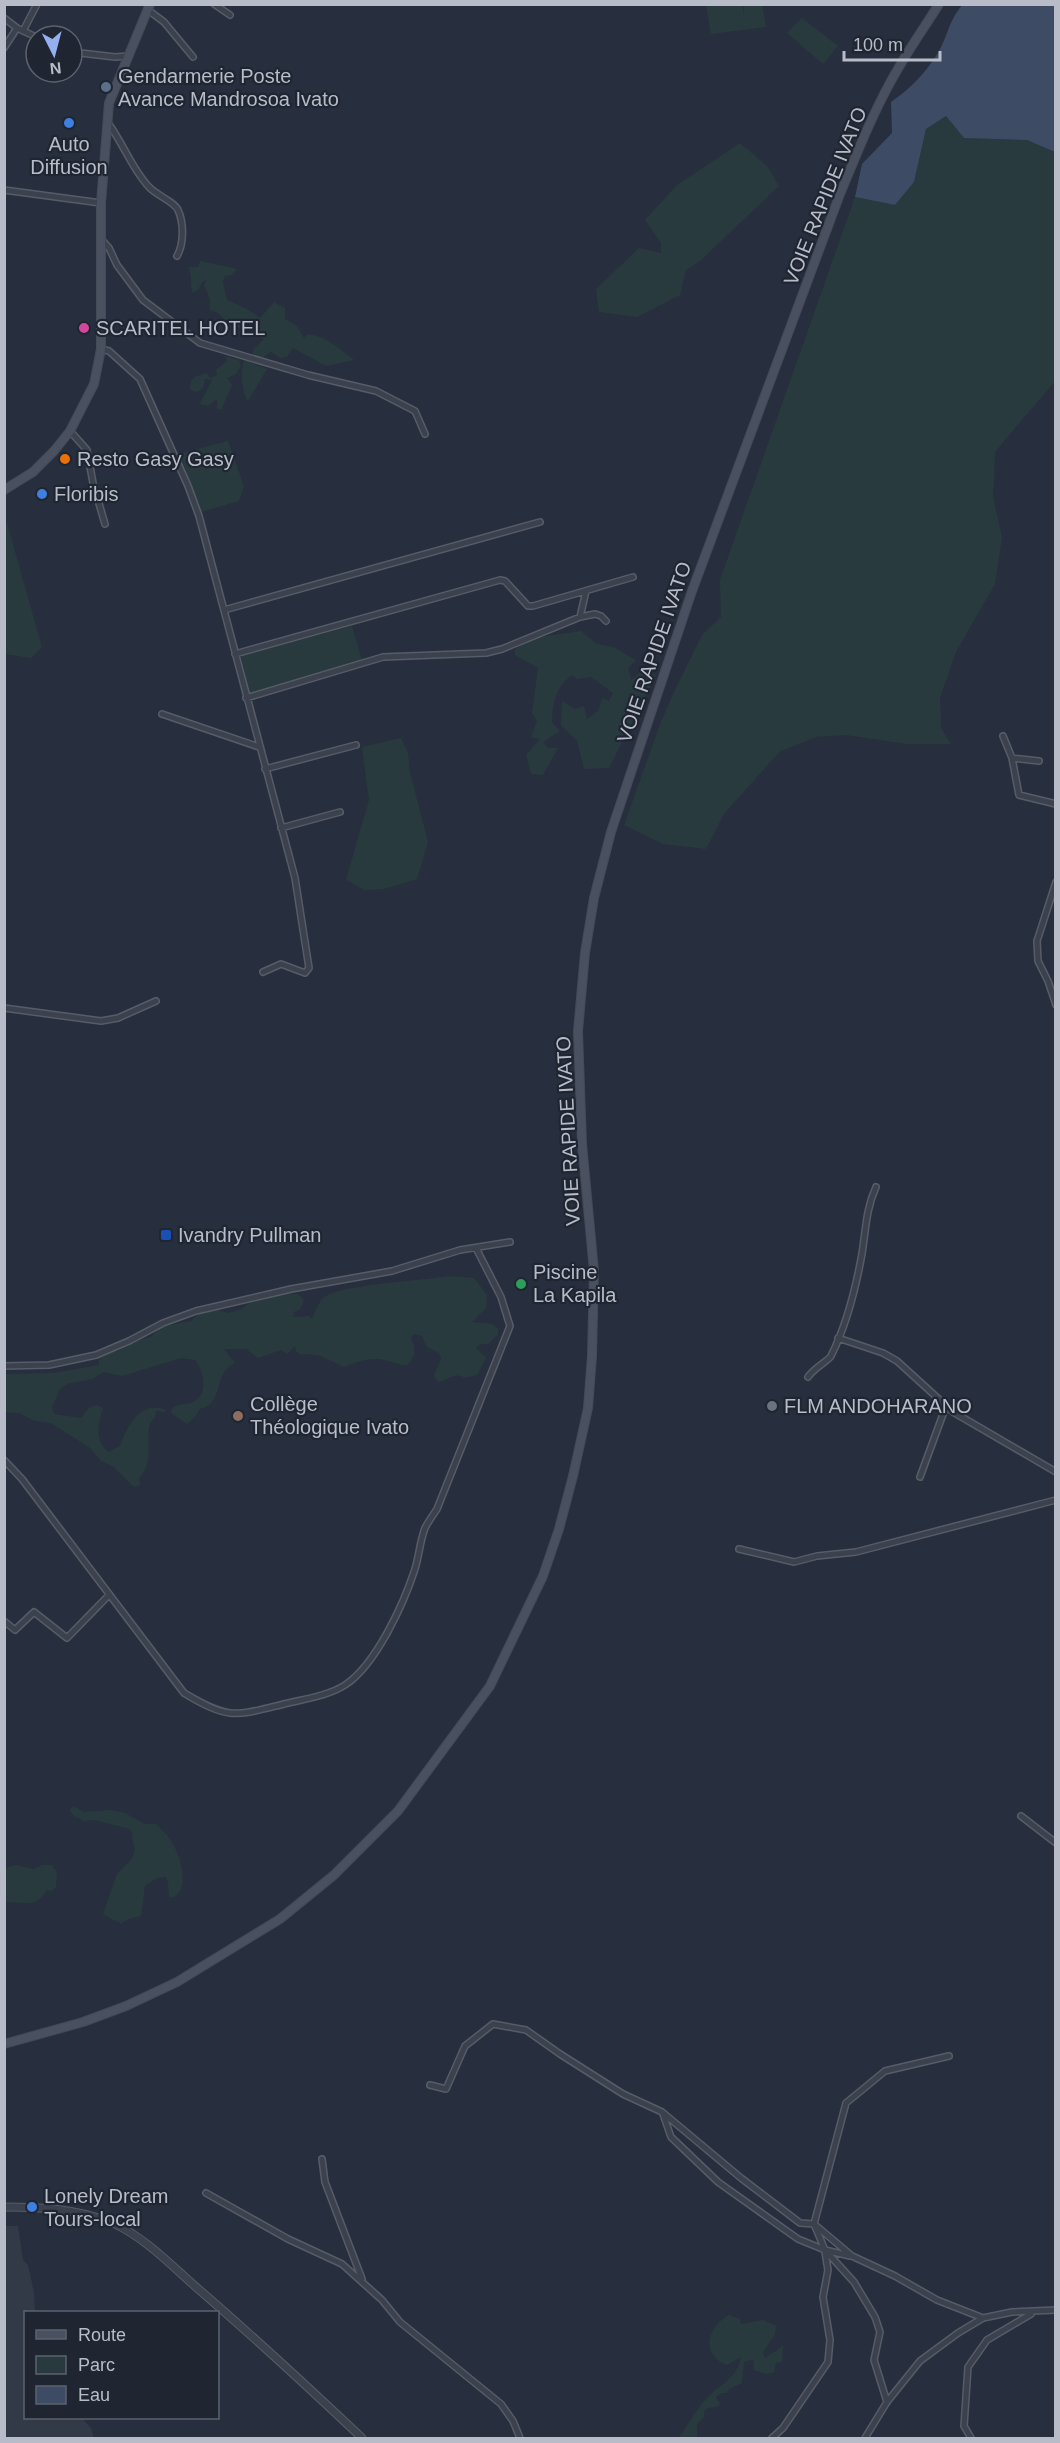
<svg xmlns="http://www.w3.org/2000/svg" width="1060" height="2443" font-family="Arial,sans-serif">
<rect width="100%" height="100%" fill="#272e3d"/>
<path fill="#323947" d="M 4,2226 L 18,2226 L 23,2260 L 28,2265 L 34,2292 L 35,2312 L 26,2312 L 26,2418 L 82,2418 L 91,2428 L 94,2438 L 5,2438 Z"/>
<path fill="#293a3e" d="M 706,5 L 743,5 L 744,17 L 744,5 L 762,5 L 766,27 L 711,34 Z
M 802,18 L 838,46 L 823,64 L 787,33 Z
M 946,116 L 964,138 L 1027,140 L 1055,152 L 1055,381 L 995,452 L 993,497 L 1002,538 L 995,584 L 956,652 L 940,698 L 941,728 L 951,744 L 907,744 L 846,735 L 816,737 L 779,752 L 724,814 L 706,849 L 663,844 L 624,825 L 662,719 L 674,692 L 702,635 L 721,617 L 720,580 L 855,197 L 895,205 L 914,182 L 926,129 Z
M 740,143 L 768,167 L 779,186 L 700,261 L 686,270 L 680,295 L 637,317 L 599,312 L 596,289 L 639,248 L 661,253 L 661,243 L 645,220 L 677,185 Z
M 200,261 L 237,269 L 231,275 L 225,276 L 223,282 L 227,300 C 239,306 250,309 260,318 L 274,302 L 285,308 L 285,319 L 297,326 L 304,338 L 307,334 C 326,336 339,348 354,360 L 326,366 L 293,348 L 287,357 L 280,358 L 271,352 L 260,359 L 253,356 L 253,350 L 264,339 L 228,323 L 218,313 L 210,310 L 210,300 L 204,285 L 207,280 L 202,282 L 198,290 L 192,293 C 190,282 193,279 188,267 L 198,267 Z
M 226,356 L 239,360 L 241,366 L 236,374 L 227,378 L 232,385 L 221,410 L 217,409 L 217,399 L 208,406 L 200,404 L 212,380 L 205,379 L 203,388 L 197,392 L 190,390 L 191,381 L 195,377 L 206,373 L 210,378 L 217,375 L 216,370 L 227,361 Z
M 244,360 L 267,369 L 248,401 C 241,391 241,372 244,360 Z
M 228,441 L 244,486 L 239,501 L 201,512 L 178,454 Z
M 4,513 L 42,647 L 31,658 L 5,654 Z
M 352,626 L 362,660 L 250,694 L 241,656 Z
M 581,631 L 597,644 L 613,647 L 636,660 L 628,668 L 631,680 L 645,669 L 656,675 L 609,768 L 584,769 L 577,740 L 561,726 L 562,701 L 575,709 L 584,706 L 587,719 L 598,711 L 602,698 L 609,701 L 613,693 L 591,677 L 577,679 L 572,675 C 555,688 553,702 552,723 L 560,731 L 543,742 L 548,748 L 558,748 L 543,775 L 531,774 L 526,755 L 540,739 L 531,737 L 537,721 L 532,713 L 538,668 L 515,655 L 515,649 L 532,638 Z
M 401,738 L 408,753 L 410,773 L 428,842 L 417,879 L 384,889 L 365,890 L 346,880 L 369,800 L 362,747 Z
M 448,1276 L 474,1278 L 487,1295 L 486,1308 L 472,1322 L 492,1324 L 498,1328 L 498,1335 L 488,1344 L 481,1344 L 476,1348 L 486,1358 L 477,1375 L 464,1378 C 455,1371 447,1381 438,1382 L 434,1376 C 435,1369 440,1366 441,1358 L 439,1353 L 426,1346 L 422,1336 L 414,1334 L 411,1338 C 416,1349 416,1356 407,1365 C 399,1365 396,1363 388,1361 C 372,1356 359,1361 344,1367 L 318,1355 L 300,1354 L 296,1351 L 295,1346 L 287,1354 L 281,1350 L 258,1358 L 246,1349 L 224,1349 L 235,1363 C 231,1365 226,1368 224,1372 C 216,1386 219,1405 200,1409 L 195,1417 L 187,1424 L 171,1413 L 171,1410 C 178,1402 184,1406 193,1402 C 209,1395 204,1370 195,1360 L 181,1358 L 122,1376 L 104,1372 L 92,1379 L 67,1384 L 60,1389 L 52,1407 L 54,1414 L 81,1418 L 90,1407 L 97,1405 L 103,1408 C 98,1423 94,1440 108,1452 L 120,1446 C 127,1427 140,1399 166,1410 L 164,1412 L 156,1411 L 155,1418 C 140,1428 158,1459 139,1478 L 140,1485 L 134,1487 L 114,1467 L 101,1461 L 90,1448 L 51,1423 L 35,1421 L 19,1413 L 5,1412 L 4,1374 L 53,1373 L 99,1365 L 99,1357 L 108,1352 L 118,1351 L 142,1339 L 151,1337 L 160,1327 L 191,1321 L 202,1311 L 218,1310 L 228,1313 L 242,1309 L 252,1301 L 278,1294 L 298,1294 L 304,1300 L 300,1309 L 294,1312 L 293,1317 L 309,1316 L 312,1319 C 315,1312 318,1303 323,1298 C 340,1284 422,1281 448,1276 Z
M 73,1806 L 84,1812 L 110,1810 L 125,1813 L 145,1824 L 156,1824 C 160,1829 166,1833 169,1838 C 179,1851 192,1887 173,1898 L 169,1896 L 168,1883 L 166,1877 L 157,1878 L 145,1886 L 141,1916 L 128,1919 L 121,1924 L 103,1914 L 117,1874 L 132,1859 L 135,1850 L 132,1838 L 133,1835 L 130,1829 L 94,1820 L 84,1821 L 74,1816 L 70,1810 Z
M 16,1865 L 34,1869 L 42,1865 L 52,1865 L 57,1872 L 56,1887 L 52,1891 L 47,1890 C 34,1910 24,1901 5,1902 L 5,1868 Z
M 729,2315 L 740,2319 L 741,2324 L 763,2320 L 776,2326 L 775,2334 L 763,2352 L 765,2358 L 783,2346 L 782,2362 L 776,2363 L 774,2372 L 766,2374 L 754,2370 L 753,2359 L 744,2362 L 742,2383 L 729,2389 L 727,2393 L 722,2393 L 716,2397 L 720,2404 L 717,2407 L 708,2408 L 704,2411 L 704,2417 L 697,2424 L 697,2438 L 678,2438 C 688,2426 695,2411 706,2399 C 720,2384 737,2379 741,2357 L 727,2365 C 699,2355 708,2326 729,2315 Z"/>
<path fill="#3e4b64" d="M 963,4 L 1055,5 L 1055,152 L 1027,140 L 964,138 L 946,116 L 926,129 L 914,182 L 895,205 L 855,197 L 862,164 L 892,133 L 891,102 C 911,88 926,73 939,51 C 949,33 948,22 963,4 Z"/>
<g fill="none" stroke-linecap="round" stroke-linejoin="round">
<g stroke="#565c68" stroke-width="8">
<path id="minor" d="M 214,4 L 230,15
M 148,10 L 164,22 L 193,57
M 4,18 L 17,28 L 36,37
M 23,31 L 37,4
M 4,48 L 17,28
M 72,52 L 115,57 L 128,56
M 108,123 C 123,143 132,169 149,187 C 156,195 175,202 178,210 C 184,223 184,244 177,256
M 4,190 L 101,203
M 101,239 L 109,248 L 117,265 L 143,300 L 200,343 L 308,375 L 376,391 L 415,411 L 425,434
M 101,349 L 109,351 L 140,379 L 188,486 L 199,516 L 295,878 L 309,968 L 305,973 L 281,964 L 263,972
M 70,431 L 87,450 L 93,483 L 105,524
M 224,610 L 540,522
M 580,617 L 586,591
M 235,654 L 500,580 L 505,581 L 528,606 L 533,606 L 633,577
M 246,698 L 383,657 L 486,653 L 502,649 L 580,617 L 595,614 L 601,616 L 606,621
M 162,714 L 259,747
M 1003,736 L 1012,758 L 1019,795 L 1056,804
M 1012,758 L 1039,761
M 265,769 L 356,745
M 281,828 L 340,812
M 1056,882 L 1037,941 L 1038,961 L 1048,981 L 1056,1005
M 4,1008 L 101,1021 L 118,1018 L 156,1001
M 838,1338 L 883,1353 L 897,1361 L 953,1412 L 1056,1472
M 4,1366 L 49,1365 L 96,1355 L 129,1341 L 163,1323 L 196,1311 L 291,1289 L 392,1271 L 460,1250 L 510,1242
M 808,1377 C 814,1368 828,1361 831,1356 C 846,1326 855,1291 861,1259 C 866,1233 865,1211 876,1187
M 4,1460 L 22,1479 L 184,1693 C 229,1720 235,1716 284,1704 C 304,1699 328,1696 345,1685 C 376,1665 404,1603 415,1569 C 419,1556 420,1541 425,1528 C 428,1522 433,1515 437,1509 L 510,1326 L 501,1297 L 476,1248
M 920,1477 L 946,1406
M 739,1549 L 794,1562 L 817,1556 L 856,1552 L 1056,1500
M 4,1621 L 15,1630 L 34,1612 L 67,1638 L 109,1595
M 1021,1816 L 1056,1843
M 430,2085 L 446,2089 L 465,2046 L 493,2024 L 526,2030 L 560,2054 L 623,2094 L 662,2112 L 741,2178 L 800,2223 L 814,2224 L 852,2256 L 895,2276 L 937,2300 L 983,2318
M 663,2114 L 671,2137 L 718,2182 L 798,2239 L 825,2250 L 850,2256
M 322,2159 L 325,2182 L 362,2279
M 206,2193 L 288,2239 L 342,2264 L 382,2300 L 400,2322 L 501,2404 L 513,2421 L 520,2438
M 887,2402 L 874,2360 L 880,2332 L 875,2317 L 854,2282 L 825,2250 L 814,2224 L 846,2103 L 885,2071 L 949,2056
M 772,2438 L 783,2428 L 828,2362 L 830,2340 L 823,2297 L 828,2270 L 825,2252
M 865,2438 L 887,2402 L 920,2361 L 958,2333 L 983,2318 L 1012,2312 L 1056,2310
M 971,2438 L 964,2426 L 968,2367 L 987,2340 L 1031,2314"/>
</g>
<g stroke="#565c68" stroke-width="9">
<path id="tertiary" d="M 4,2207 C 42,2207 78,2209 113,2223 C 144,2237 171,2265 196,2287 C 253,2336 308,2387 362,2438"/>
</g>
<g stroke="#444a56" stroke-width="10">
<path id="secondary" d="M 4,490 L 33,472 L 54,451 L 70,431 L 94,384 L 101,349 L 101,203 L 109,103 L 150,4
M 4,2044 L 83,2022 L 126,2006 L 177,1982 L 280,1919 L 334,1875 L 398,1811 L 490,1686 L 543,1576 L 559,1529 L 573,1476 L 588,1408 L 592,1356 L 594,1271 L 582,1144 L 578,1031 L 585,953 L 594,898 L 611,832 L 692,591 L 840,194 C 858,151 875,107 899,67 C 911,46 926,25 939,4"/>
</g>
<use href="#minor" stroke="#3b414d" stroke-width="5"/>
<use href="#tertiary" stroke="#3b414d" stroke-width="7"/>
<use href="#secondary" stroke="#49505f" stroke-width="8"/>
</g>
<circle fill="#5c6f8a" stroke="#1f2632" stroke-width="2" cx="106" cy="87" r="6"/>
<g fill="#3f7fe0" stroke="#1f2632" stroke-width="2">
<circle cx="69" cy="123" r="6"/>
<circle cx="42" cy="494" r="6"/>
<circle cx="32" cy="2207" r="6"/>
</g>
<circle fill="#d1479c" stroke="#1f2632" stroke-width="2" cx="84" cy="328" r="6"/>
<circle fill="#e8710a" stroke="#1f2632" stroke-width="2" cx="65" cy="459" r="6"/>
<rect fill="#1a4fb4" stroke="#1f2632" stroke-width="2" x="160" y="1229" width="12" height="12" rx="3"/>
<circle fill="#2e9e5b" stroke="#1f2632" stroke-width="2" cx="521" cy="1284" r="6"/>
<circle fill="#6b7280" stroke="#1f2632" stroke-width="2" cx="772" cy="1406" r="6"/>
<circle fill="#8d6e63" stroke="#1f2632" stroke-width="2" cx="238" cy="1416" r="6"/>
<g text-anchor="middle" stroke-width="4.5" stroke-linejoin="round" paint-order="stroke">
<g font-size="20" fill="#b7bcc8" stroke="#1f2632" text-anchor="start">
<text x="118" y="83">Gendarmerie Poste<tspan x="118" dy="23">Avance Mandrosoa Ivato</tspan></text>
<text x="69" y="151" text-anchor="middle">Auto<tspan x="69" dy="23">Diffusion</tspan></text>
<text x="96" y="335">SCARITEL HOTEL</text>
<text x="77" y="466">Resto Gasy Gasy</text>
<text x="54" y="501">Floribis</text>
<text x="178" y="1242">Ivandry Pullman</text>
<text x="533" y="1279">Piscine<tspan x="533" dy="23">La Kapila</tspan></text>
<text x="250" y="1411">Collège<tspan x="250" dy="23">Théologique Ivato</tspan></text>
<text x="784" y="1413">FLM ANDOHARANO</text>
<text x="44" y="2203">Lonely Dream<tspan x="44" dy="23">Tours-local</tspan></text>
</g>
<g font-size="20" fill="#b7bcc8" stroke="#1f2632">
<text transform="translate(825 196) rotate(-68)" y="7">VOIE RAPIDE IVATO</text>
<text transform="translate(654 652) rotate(-71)" y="7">VOIE RAPIDE IVATO</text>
<text transform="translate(568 1131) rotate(-93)" y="7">VOIE RAPIDE IVATO</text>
</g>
</g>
<rect width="1060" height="2443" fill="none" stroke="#b7bcc8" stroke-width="12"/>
<rect x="24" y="2311" width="195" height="108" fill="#1f2632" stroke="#5c626e" stroke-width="1.5"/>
<rect x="36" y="2330" width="30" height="9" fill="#49505f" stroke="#5c626e" stroke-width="1.5"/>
<text x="78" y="2341" font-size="18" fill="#b7bcc8">Route</text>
<rect x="36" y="2356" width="30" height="18" fill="#293a3e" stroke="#5c626e" stroke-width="1.5"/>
<text x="78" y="2371" font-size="18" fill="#b7bcc8">Parc</text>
<rect x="36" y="2386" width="30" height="18" fill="#3e4b64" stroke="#5c626e" stroke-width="1.5"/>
<text x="78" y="2401" font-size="18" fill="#b7bcc8">Eau</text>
<g transform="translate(54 54) rotate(174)"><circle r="28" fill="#1f2632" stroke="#5c626e" stroke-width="1.5"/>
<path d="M0-4.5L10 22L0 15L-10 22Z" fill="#95b0ef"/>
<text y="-9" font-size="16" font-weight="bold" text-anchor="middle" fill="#b7bcc8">N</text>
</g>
<path d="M844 51v9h96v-9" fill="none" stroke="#b7bcc8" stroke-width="3"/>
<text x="853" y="51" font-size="18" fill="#b7bcc8" stroke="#1f2632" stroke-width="4.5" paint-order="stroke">100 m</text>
</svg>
